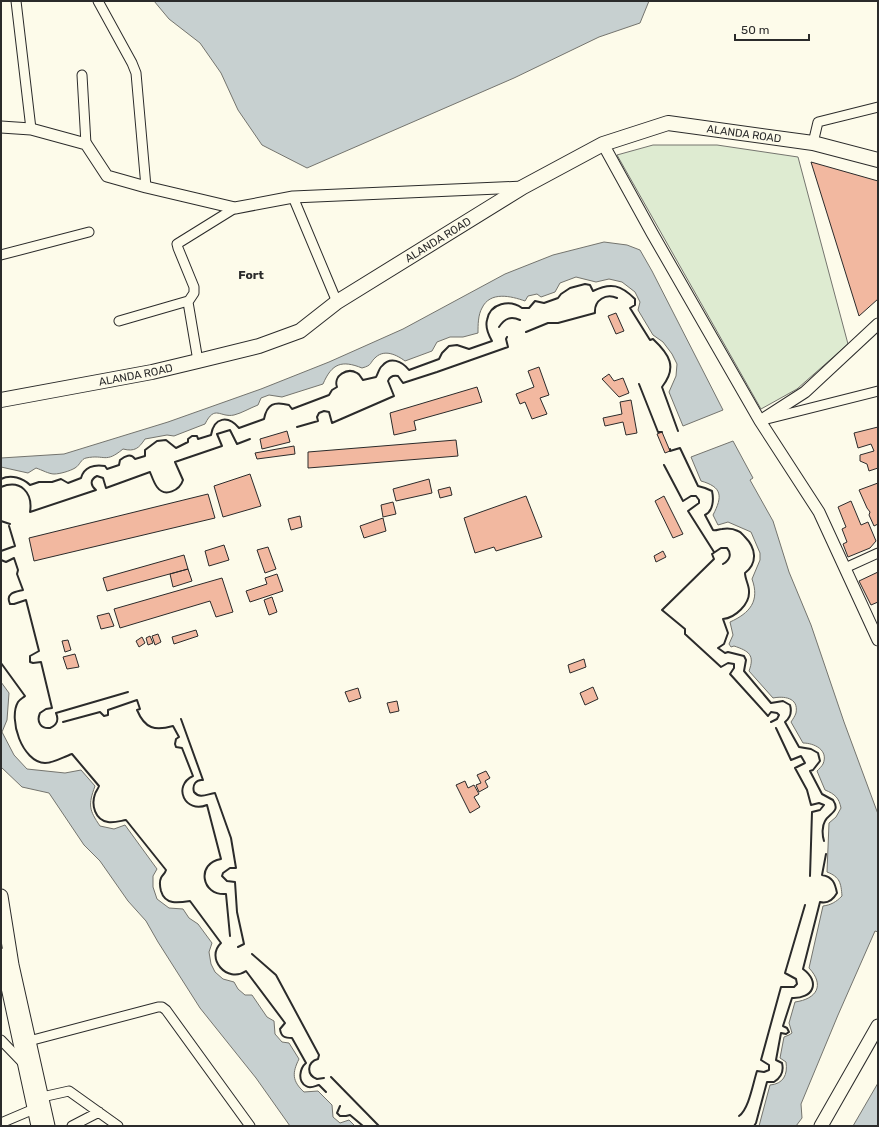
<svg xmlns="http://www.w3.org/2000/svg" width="879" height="1127" font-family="Rubik,sans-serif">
<rect width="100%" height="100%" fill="#fdfbea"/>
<path fill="#deebd1" stroke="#74746e" d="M 653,145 L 717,145 L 798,157 L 848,344 L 797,389 L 761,409 L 617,155 Z"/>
<path fill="#c7d0d0" stroke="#74746e" d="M 154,1 L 649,1 L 640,23 L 599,37 L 514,78 L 307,168 L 262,145 L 238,110 L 221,73 L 200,43 L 169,19 Z
M 604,242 L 627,245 L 640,250 L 652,271 L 723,410 L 683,426 L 669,392 L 676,376 L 677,364 L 672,354 L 663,342 L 653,335 L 638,310 L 640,302 L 635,292 L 622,282 L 609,279 L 596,282 L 576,277 L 560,283 L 555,292 L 541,297 L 537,294 L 528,296 L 525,301 C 511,296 490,291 482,308 C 478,315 478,325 478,333 L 463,337 L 450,337 L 437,342 L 432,351 L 405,361 C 397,355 385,349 376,357 C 369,363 373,365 362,368 C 342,360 332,363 323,384 L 282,397 L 269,395 L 261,398 L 258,405 C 250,408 242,413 234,415 C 220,418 215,404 205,424 L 174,436 L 167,435 L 145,439 C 139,448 135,452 123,449 C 105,464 105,454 86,458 C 81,459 80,465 75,468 C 70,471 60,474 54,474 C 49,474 42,470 36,468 L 28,473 L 1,467 L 1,458 L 64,454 L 168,422 L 261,389 L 329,362 L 403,329 L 505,274 L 553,255 Z
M 733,441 L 753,478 L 750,480 L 773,521 L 789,572 L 811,625 L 844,722 L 878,814 L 878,932 L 875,931 L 838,1015 L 801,1104 L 802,1118 L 796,1126 L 759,1126 L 770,1085 C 783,1084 788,1075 786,1062 L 780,1058 L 784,1037 L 789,1035 L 792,1033 L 789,1023 L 795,1002 C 817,999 825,985 809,968 L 823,906 C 831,905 836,902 842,896 C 841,883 840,877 827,872 L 829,823 L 836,817 L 841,808 C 839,798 835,794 825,790 L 817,771 C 819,769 822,766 823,764 C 829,750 814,743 803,743 L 791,722 C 793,719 795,716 796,713 C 799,697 783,696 773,698 L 749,671 C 755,655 749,651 734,646 L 731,647 L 729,644 L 733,635 L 730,622 C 750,613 760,601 752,579 L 760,560 L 760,553 L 751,532 L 728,522 L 718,525 L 713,515 C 723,496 722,487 701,481 L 691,457 Z
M 1,682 L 9,693 L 7,720 L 2,732 L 14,755 L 27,769 L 65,773 L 81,770 L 95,786 C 88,805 89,810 100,826 L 114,829 L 125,825 L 157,869 L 153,876 L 153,887 L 157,899 L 169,908 L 183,909 L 189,918 L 198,924 L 212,943 L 209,952 L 211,964 L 215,972 L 223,979 L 234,982 L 238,989 L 245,995 L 252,995 L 267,1017 L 274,1021 L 275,1034 L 282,1042 L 289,1043 L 299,1059 C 292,1073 292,1081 304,1092 L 318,1091 L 332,1105 L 333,1117 L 340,1123 L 349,1120 L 355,1126 L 290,1126 L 256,1078 L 200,1008 L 158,942 L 146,921 L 128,901 L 100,861 L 84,845 L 49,793 L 22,787 L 1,767 Z
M 878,1083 L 878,1126 L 853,1126 Z"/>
<path fill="#f2b8a0" stroke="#2b2b2b" d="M 811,162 L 878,181 L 878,299 L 859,316 Z
M 616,313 L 624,331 L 616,334 L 608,316 Z
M 539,367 L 549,395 L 540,398 L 547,414 L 532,419 L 525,402 L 520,404 L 516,394 L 534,387 L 528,371 Z
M 609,374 L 614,381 L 623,378 L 629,393 L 619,397 L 602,379 Z
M 477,387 L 482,402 L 414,421 L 416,430 L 394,435 L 390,413 Z
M 631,400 L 637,433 L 626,435 L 623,422 L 605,426 L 603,418 L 622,414 L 620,402 Z
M 878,427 L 878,468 L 869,471 L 867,464 L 860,461 L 860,455 L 874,451 L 871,444 L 858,448 L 854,433 Z
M 287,431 L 290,442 L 262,449 L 260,439 Z
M 662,432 L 670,451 L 665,453 L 657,434 Z
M 456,440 L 458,456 L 308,468 L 308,452 Z
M 294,446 L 295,454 L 257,459 L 255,453 Z
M 250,474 L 261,506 L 223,517 L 214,486 Z
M 429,479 L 432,493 L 396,501 L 393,489 Z
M 878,483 L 878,524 L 874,526 L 869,515 L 870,512 L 867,508 L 859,490 Z
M 450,487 L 452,495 L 440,498 L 438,490 Z
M 208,494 L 215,518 L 34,561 L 29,538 Z
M 526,496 L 542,537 L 496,551 L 494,547 L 475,553 L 464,518 Z
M 664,496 L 683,534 L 673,538 L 655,501 Z
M 851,501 L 861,525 L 868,522 L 876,541 L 870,548 L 848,557 L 843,544 L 847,542 L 842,529 L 846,527 L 838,507 Z
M 393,502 L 396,514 L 383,517 L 381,505 Z
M 300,516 L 302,527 L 291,530 L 288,519 Z
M 383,518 L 386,531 L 364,538 L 360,526 Z
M 224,545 L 229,560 L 209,566 L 205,551 Z
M 268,547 L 276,569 L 265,573 L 257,550 Z
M 663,551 L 666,557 L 656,562 L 654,556 Z
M 184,555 L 188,569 L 107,591 L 103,578 Z
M 188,569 L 192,581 L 173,587 L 170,574 Z
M 878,572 L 878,602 L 871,605 L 859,581 Z
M 277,574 L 283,591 L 250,602 L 246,591 L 267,584 L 265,578 Z
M 222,578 L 233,612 L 216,617 L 210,601 L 120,628 L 114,609 Z
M 272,597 L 277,612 L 269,615 L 264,600 Z
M 109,613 L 114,626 L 101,629 L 97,616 Z
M 196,630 L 198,636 L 174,644 L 172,637 Z
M 158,634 L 161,642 L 155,645 L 152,636 Z
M 150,636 L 153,643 L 148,645 L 146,638 Z
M 142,637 L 145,643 L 139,647 L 136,641 Z
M 68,640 L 71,650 L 65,652 L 62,641 Z
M 75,654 L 79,667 L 67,669 L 63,657 Z
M 584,659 L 586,667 L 570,673 L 568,665 Z
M 593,687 L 598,699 L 585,705 L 580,693 Z
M 358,688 L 361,698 L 349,702 L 345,692 Z
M 397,701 L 399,711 L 390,713 L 387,703 Z
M 486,771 L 490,778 L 485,781 L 488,787 L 479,792 L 476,785 L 481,783 L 477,775 Z
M 465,781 L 468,788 L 474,785 L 479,794 L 474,797 L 480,807 L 470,813 L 456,785 Z"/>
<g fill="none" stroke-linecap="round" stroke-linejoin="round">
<g stroke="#2b2b2b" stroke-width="11">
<path id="minor" d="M 16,1 L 31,129
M 98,1 L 132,63 L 136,73 L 146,187
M 82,75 L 86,144
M 813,143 L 818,122 L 878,107
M 293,197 L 337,302
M 1,255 L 89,232
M 119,321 L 188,301
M 198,361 L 188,302 L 194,293 L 194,287 L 178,248 L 177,244 L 235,208
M 767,419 L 878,391
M 845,568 L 878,553
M 1,1040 L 24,1064
M 29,1041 L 158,1007 L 162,1007 L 166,1010 L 250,1126
M 42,1097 L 69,1091 L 118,1126
M 1,1123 L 34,1109
M 72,1126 L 99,1112"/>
</g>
<g stroke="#2b2b2b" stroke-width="13">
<path id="tertiary" d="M 1,127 L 31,129 L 86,144 L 107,176 L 146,187 L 235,208 L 293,197 L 523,187
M 603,144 L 652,233 L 760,421 L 819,512 L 878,640
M 760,421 L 805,392 L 878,324"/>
</g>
<g stroke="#2b2b2b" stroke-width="15">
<path id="secondary" d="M 1,896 L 12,965 L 48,1126
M 1,955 L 38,1126
M 821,1126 L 878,1026"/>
</g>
<g stroke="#2b2b2b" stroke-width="16">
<g id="primary">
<path id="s1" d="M 1,400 L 152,372 L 198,361 L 259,346 L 300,331 L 337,302 L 523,187 L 603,144 L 668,123 L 813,143 L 878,160"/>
</g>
</g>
<use href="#minor" stroke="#fdfbea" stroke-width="9"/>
<use href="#tertiary" stroke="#fdfbea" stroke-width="11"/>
<use href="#secondary" stroke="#fdfbea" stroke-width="13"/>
<use href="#primary" stroke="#fdfbea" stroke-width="14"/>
<path stroke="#2b2b2b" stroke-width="2" d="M 499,327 C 505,318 511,316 520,320
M 526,332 L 548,323 L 558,323 L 595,313 C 594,300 606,293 617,298
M 639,384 L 658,432 L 662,432
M 297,427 L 318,421 L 317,417 L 319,413 L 324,411 L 329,412 L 332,423 L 394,396 L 388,381 C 390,376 393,375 398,376 L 403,383 L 437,372 L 508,347 L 506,339 L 507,337
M 670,449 L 670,451 L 680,448 L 698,486 L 705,488 L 712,491 C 714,500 713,511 705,515 L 713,530 C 717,531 718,529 722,529 C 727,528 734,529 738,531 C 741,532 743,535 745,537 C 756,548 758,563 745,573 C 745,579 749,585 749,591 C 750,604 735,618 723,619 L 728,633 L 724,644 L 718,648 L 725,653 L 728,652 L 744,656 L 746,660 L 744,671 L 771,703 L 783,701 L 790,705 C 792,712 790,718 785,722 L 799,747 L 811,749 L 818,753 L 820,761 L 813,770 L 810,771 L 822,794 L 833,800 C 841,812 829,813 825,821 C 822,826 822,835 824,841
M 664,465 L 683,501 L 691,496 L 696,496 L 699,500 L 699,503 L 688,511 L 714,552
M 1,479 C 11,474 23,478 30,485 L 39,482 L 52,482 L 61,479 L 68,483 L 81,478 C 84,467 94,464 105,466 L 107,469 L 119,465 L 120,460 C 125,456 131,453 135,459 L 145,456 L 145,450 L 157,441 L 166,440 L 176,448 L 188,442 L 188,439 L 192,436 L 197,436 L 198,439 L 211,435 C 214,417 228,415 239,428 L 264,419 C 267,404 274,401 289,405 L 292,409 L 329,395 L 332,390 L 337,387 C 333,376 347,367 357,373 C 360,374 361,378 363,380 L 376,377 C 378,374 379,368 382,366 C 390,356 402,361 409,370 L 439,359 L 442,353 L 449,346 L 457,345 L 469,349 L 492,341 C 488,334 485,327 487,320 C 490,303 510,299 522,308 L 529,308 L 535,301 L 544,303 L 558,298 L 561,294 L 570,288 L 585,284 L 590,285 L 593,291 C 611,282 621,285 635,299 L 635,305 L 630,308 L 650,340 L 653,339 C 669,354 678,367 662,387 L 678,431
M 1,487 C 21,479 33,493 30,512 L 96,490 C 91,486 89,480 97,476 L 103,478 L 106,488 L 150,472 C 152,477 154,483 157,487 C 165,498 180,490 183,480 L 175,462 L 222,446 L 217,434 L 230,430 L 237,444 L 250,439
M 1,521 L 10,524
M 1,551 L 15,546 L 9,526
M 1,560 L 6,562 L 14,558 L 18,570 L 17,574 L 23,590 C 15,592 5,593 10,604 L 14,604 L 26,600 L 39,651 L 30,656 L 30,662 L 33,663 L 41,662 L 52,708 L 46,709 L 40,713 C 36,722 41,729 50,728 C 57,725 59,720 56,713 L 128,692
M 723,564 C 730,560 732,554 727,548 L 721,548 L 712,554 L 714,559 L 662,610 L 685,629 L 685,634 L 721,667 L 728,663 L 734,664 L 734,668 L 730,674 L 768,716 L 771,712 L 777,713 L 779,715 L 777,719 L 771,722
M 1,663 L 25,696 C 23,698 20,699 18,702 C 8,719 22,762 45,763 C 54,763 63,757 72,754 L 99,786 C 98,789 96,791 95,794 C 91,805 95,820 108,822 C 114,823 120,821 126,820 L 166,870 C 165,874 162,875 161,878 C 159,882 160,887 161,891 C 165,905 178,903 190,901 L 221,943 C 205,958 227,984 246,971 L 285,1023 L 280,1029 C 281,1037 285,1038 292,1038 L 306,1063 C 300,1068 297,1081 306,1086 C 310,1089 315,1086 319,1085 L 326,1092
M 181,719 L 203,780 C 196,779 192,785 194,792 C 200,799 207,794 215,793 L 231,838 L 236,868 L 230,868 L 223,873 L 222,876 L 227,881 L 235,882 L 237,912 L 244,944 L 238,947
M 63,722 L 100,712 L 104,716 L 108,715 L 108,710 L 137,700 L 140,709 L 137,710 C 145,729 155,731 173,726 L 179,737 L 176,739 L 175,744 L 176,747 L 182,748 L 193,776 C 172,786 185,814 207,805 L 221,859 C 196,863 201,896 226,894 L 230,936
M 776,728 L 791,760 L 801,756 L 805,763 L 795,768 L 807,790 L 811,805 L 819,803 L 824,805 L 820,810 L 812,812 L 810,876
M 252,954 L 276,975 L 319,1055 L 318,1059 C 307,1062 306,1075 317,1079 L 324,1078
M 331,1077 L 379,1126
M 340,1106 L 337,1113 L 340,1116 L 346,1116 L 350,1115 L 363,1126
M 739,1116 C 749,1109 753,1083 757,1071 L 764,1072 L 769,1070 L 769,1065 L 761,1060 L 781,987 L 794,987 L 797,984 L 796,979 L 785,973 L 805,905
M 754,1126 L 756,1123 L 767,1082 L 774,1082 C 782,1077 784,1071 782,1063 L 776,1060 L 781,1033 L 786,1034 L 789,1032 L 787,1028 L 783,1026 L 792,998 C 813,999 821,982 803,969 L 820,902 C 828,904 833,900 837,893 C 835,883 833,877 822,875 L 826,854"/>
</g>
<g text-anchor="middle" stroke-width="3" stroke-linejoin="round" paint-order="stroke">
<g font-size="11" fill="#2b2b2b" stroke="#fdfbea">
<text dy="4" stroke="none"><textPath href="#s1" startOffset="809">ALANDA ROAD</textPath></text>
<text dy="4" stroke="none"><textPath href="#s1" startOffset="473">ALANDA ROAD</textPath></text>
<text dy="4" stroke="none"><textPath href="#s1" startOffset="137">ALANDA ROAD</textPath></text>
</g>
<g font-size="12" font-weight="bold" fill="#2b2b2b" stroke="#fdfbea">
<text x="251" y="279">Fort</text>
</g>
</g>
<rect width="879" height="1127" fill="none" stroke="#2b2b2b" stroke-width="4"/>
<path d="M735 34v6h74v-6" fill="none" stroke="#2b2b2b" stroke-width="2"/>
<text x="741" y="34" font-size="12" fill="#2b2b2b" stroke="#fdfbea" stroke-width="3" paint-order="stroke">50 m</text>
</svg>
